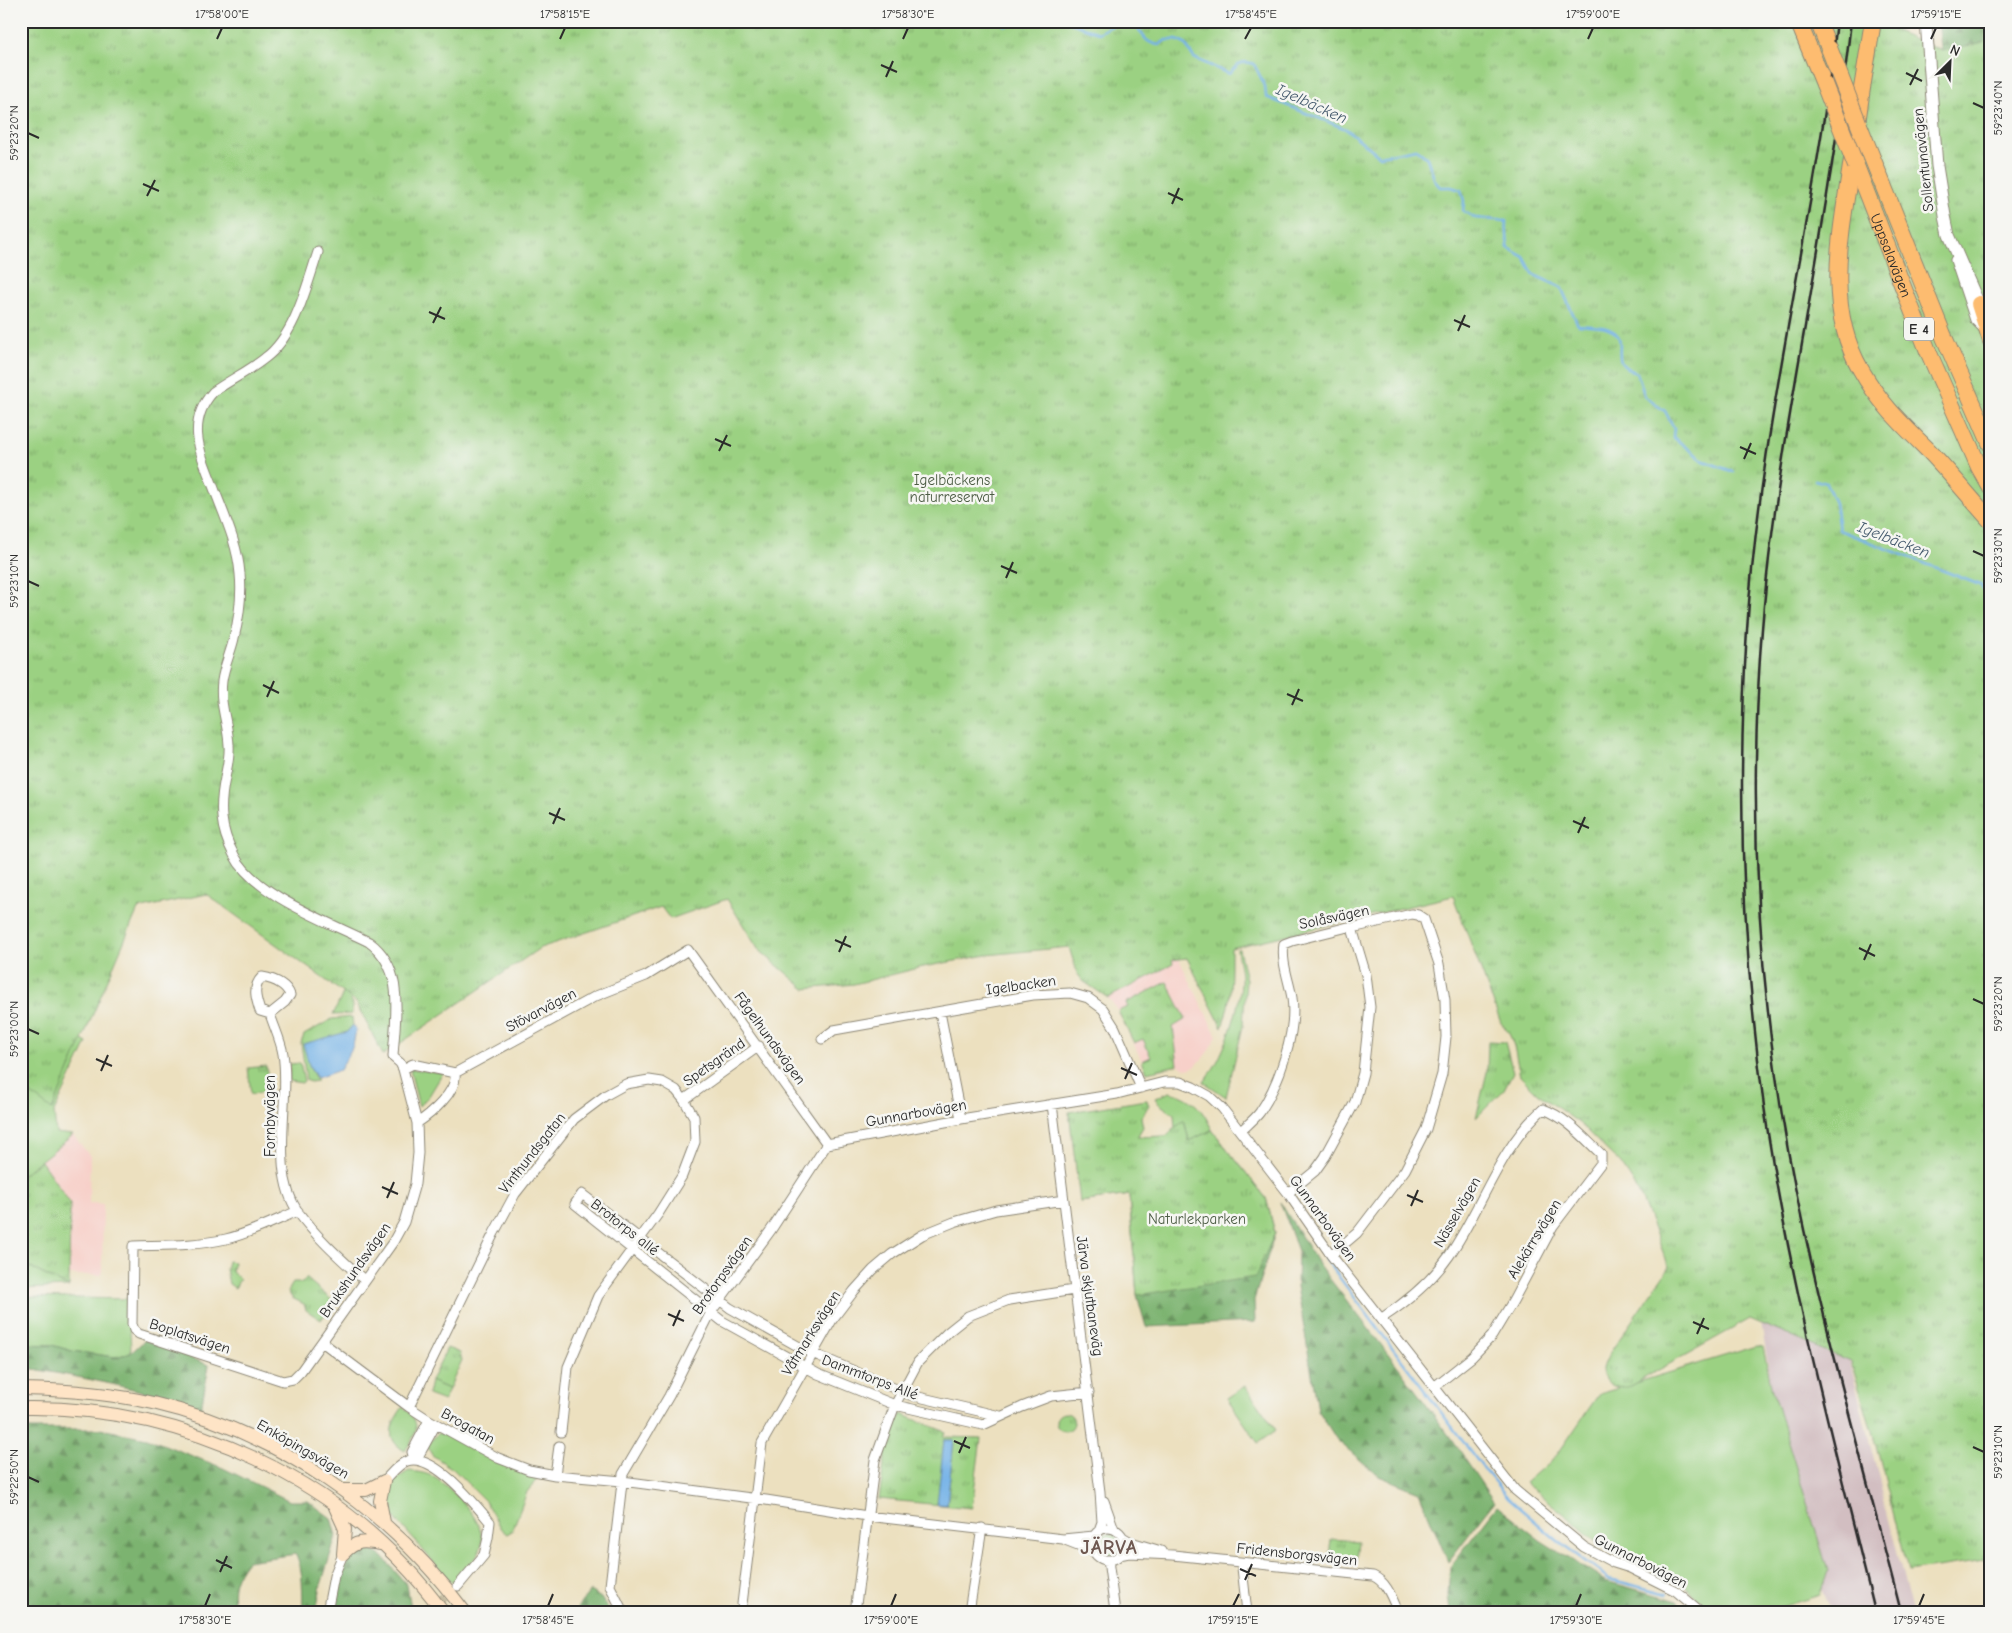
<svg xmlns="http://www.w3.org/2000/svg" width="2012" height="1633" font-family="'Comic Neue',sans-serif">
<defs>
<pattern id="forest-firs" width="22" height="20" patternUnits="userSpaceOnUse" patternTransform="scale(1.25)"><rect width="22" height="20" fill="#7cb370"/><path d="M5 1l3.5 6h-7zM16 11l3.5 6h-7z" fill="#66925c"/></pattern>
<pattern id="park-tufts" width="24" height="20" patternUnits="userSpaceOnUse" patternTransform="scale(1.25)"><rect width="24" height="20" fill="#9bd182"/><path d="M3 7l-1-3M5 7V3M7 7l1-3M15 17l-1-3M17 17v-4M19 17l1-3" fill="none" stroke="#7faa6b"/></pattern>
</defs>
<rect width="100%" height="100%" fill="#f6f6f2"/>
<filter id="ink" filterUnits="userSpaceOnUse"><feTurbulence type="fractalNoise" baseFrequency=".02" numOctaves="2"/><feDisplacementMap in="SourceGraphic" scale="10" xChannelSelector="R" yChannelSelector="G"/><feConvolveMatrix kernelMatrix="1 2 1 2 8 2 1 2 1" color-interpolation-filters="sRGB"/></filter>
<filter id="wash" filterUnits="userSpaceOnUse"><feTurbulence type="fractalNoise" baseFrequency=".0096" numOctaves="4" result="noise"/><feDisplacementMap in="SourceGraphic" scale="20" xChannelSelector="R" yChannelSelector="G"/><feGaussianBlur stdDeviation="1.12" result="paint"/><feColorMatrix in="noise" values="0 0 0 0 0 0 0 0 0 0 0 0 0 0 0 0 0 1.4 0 .05"/><feComposite in="paint" operator="in"/></filter>
<g filter="url(#wash)">
<rect width="100%" height="100%" fill="#ece0bf"/>
<path fill="#f7d0c9" d="M 1179,959 L 1217,1036 L 1207,1053 L 1196,1066 L 1188,1069 L 1178,1065 L 1147,1072 L 1123,1021 L 1112,1002 L 1097,989 L 1083,981 L 1141,964 Z
M 73,1135 L 90,1156 L 89,1203 L 103,1204 L 102,1275 L 70,1275 L 69,1287 L 21,1263 L 21,1176 Z"/>
<path fill="#d2bec1" d="M 1821,1246 L 1912,1612 L 1832,1612 L 1822,1589 L 1828,1571 L 1772,1390 L 1758,1303 Z"/>
<path fill="#9bd182" stroke="#637e56" d="M 1237,949 L 1239,949 L 1246,980 L 1243,1026 L 1226,1097 L 1204,1082 C 1223,1059 1238,1015 1241,984 C 1242,973 1238,960 1237,949 Z
M 346,987 L 352,1003 L 352,1014 L 333,1015 Z
M 352,1017 L 353,1025 L 347,1032 L 334,1036 L 310,1068 L 317,1081 L 310,1082 L 306,1080 L 301,1043 L 304,1035 L 332,1019 Z
M 64,1029 L 87,1043 L 54,1112 L 56,1133 L 73,1135 L 21,1176 L 21,1087 L 22,1088 Z
M 300,1063 L 304,1081 L 302,1083 L 289,1081 L 290,1064 Z
M 412,1069 L 443,1073 L 429,1096 L 419,1106 L 410,1070 Z
M 1170,1092 C 1192,1097 1203,1109 1212,1130 L 1189,1141 L 1184,1121 L 1175,1129 L 1174,1114 L 1159,1104 L 1155,1098 Z
M 21,1263 L 69,1287 L 21,1289 Z
M 21,1297 L 129,1299 L 131,1353 L 115,1357 L 72,1351 L 52,1345 L 21,1344 Z
M 1757,1346 L 1763,1347 L 1772,1390 L 1828,1571 L 1820,1595 L 1765,1612 L 1712,1612 L 1687,1587 L 1607,1546 L 1597,1543 L 1573,1521 L 1525,1483 L 1557,1455 L 1599,1394 Z
M 431,1381 L 449,1389 L 444,1401 L 428,1395 Z
M 1245,1386 L 1276,1430 L 1258,1443 L 1227,1398 Z
M 403,1407 C 422,1424 418,1431 405,1451 C 383,1439 392,1422 403,1407 Z
M 438,1433 L 454,1438 L 497,1462 L 537,1479 L 527,1492 L 512,1531 L 507,1534 L 501,1529 L 485,1501 L 453,1469 L 432,1455 L 428,1448 L 429,1443 Z
M 409,1471 C 418,1472 428,1473 435,1478 C 453,1489 484,1520 482,1542 C 480,1559 463,1572 452,1583 L 386,1508 C 387,1486 390,1482 409,1471 Z
M1098 1544a11 11 0 1 1 22 0a11 11 0 1 1-22 0Z"/>
<path fill="url(#forest-firs)" stroke="#546f4e" d="M 1938,21 L 1991,21 L 1991,202 L 1945,81 Z
M 1184,1120 L 1189,1141 L 1212,1130 L 1266,1198 L 1275,1233 L 1254,1300 L 1255,1322 L 1146,1327 L 1137,1295 L 1129,1195 L 1080,1202 L 1101,1162 L 1137,1138 L 1166,1136 Z
M 1280,1202 L 1319,1265 L 1400,1369 L 1450,1437 L 1494,1502 L 1448,1562 L 1419,1492 L 1379,1476 L 1337,1440 L 1318,1410 L 1297,1286 L 1298,1251 Z
M 145,1340 L 209,1365 L 201,1408 C 142,1389 82,1377 21,1367 L 21,1344 L 52,1345 L 72,1351 L 115,1357 L 131,1353 Z
M 21,1429 L 100,1429 L 147,1438 L 223,1468 L 290,1501 L 308,1501 L 331,1518 L 336,1536 L 321,1585 L 316,1612 L 303,1612 C 302,1590 304,1573 296,1554 L 247,1561 C 232,1580 232,1589 235,1612 L 21,1612 Z
M 1497,1506 L 1540,1540 L 1605,1581 L 1678,1601 L 1687,1612 L 1450,1612 L 1448,1595 L 1450,1567 Z
M 368,1548 L 382,1556 L 407,1585 L 411,1608 L 406,1612 L 337,1612 C 338,1594 339,1568 354,1555 C 357,1552 364,1550 368,1548 Z
M 590,1591 L 601,1598 L 610,1612 L 574,1612 Z"/>
<path fill="url(#park-tufts)" stroke="#637e56" fill-rule="evenodd" d="M 21,21 L 1874,21 L 1942,51 L 1984,42 L 1985,21 L 1991,21 L 1991,234 L 1987,242 L 1991,251 L 1991,1559 L 1908,1571 L 1875,1441 L 1851,1362 L 1750,1319 L 1630,1386 C 1618,1391 1602,1384 1603,1369 C 1604,1364 1607,1359 1609,1354 L 1669,1267 L 1643,1202 L 1633,1182 L 1621,1164 L 1579,1123 L 1537,1093 L 1520,1076 L 1514,1046 L 1509,1033 L 1501,1023 L 1453,896 L 1231,948 C 1231,975 1232,1002 1222,1027 L 1187,958 L 1172,960 L 1173,964 L 1108,998 L 1083,981 L 1077,973 L 1069,947 L 987,955 L 923,967 L 854,984 L 805,989 L 758,949 L 727,899 L 670,919 L 661,907 L 540,948 L 383,1055 L 356,1002 L 206,894 L 138,909 L 52,1110 L 21,1086 Z
M 1167,982 L 1186,1019 L 1173,1027 L 1178,1065 L 1147,1072 L 1142,1061 L 1151,1057 L 1143,1039 L 1134,1043 L 1118,1011 L 1128,1007 L 1126,1003 Z
M 1488,1041 L 1505,1042 L 1513,1072 L 1503,1091 L 1476,1118 L 1487,1072 Z
M 266,1066 L 270,1091 L 251,1094 L 248,1068 Z
M 1147,1100 L 1149,1106 L 1141,1117 L 1143,1127 L 1137,1137 L 1166,1136 L 1184,1120 L 1189,1141 L 1212,1130 L 1266,1198 L 1275,1233 L 1255,1277 L 1137,1295 L 1129,1195 L 1080,1202 L 1069,1112 Z
M 41,1161 L 70,1203 L 69,1287 L 21,1263 L 21,1176 Z
M 228,1261 L 234,1262 L 232,1272 L 240,1279 L 235,1288 L 229,1284 L 226,1269 Z
M 306,1278 L 334,1302 L 321,1320 L 306,1310 L 304,1304 L 292,1298 L 288,1291 L 293,1283 L 302,1283 Z
M 447,1348 L 460,1353 L 462,1360 L 449,1389 L 431,1381 Z
M1056 1422a9 9 0 1 1 18 0a9 9 0 1 1-18 0Z
M 901,1414 L 946,1432 L 944,1437 L 981,1438 L 972,1508 L 879,1499 L 887,1445 ZM 944,1440 L 954,1440 L 947,1505 Z
M 1331,1539 L 1358,1541 L 1356,1561 L 1329,1558 Z"/>
<path fill="#75b2e7" stroke="#506e89" d="M 353,1025 L 356,1030 L 353,1046 L 340,1070 L 317,1078 L 310,1068 L 303,1044 L 347,1032 Z
M 944,1440 L 954,1440 L 947,1505 L 937,1504 Z"/>
<g fill="none" stroke-linecap="round" stroke-linejoin="round">
<path stroke="#75b2e7" stroke-width="2.5" d="M 1002,21 L 1005,26 L 1020,21
M 1066,21 L 1099,33 C 1111,26 1120,20 1134,23 C 1144,34 1142,42 1159,45 L 1166,40 L 1176,40 L 1185,44 L 1194,58 L 1229,74 C 1237,65 1241,59 1254,64 L 1265,86 L 1266,97 L 1346,129 L 1380,156 L 1416,149 L 1427,158 L 1435,181 L 1440,187 L 1451,187 L 1461,190 L 1464,201 L 1463,211 L 1475,218 L 1506,221 L 1508,248 L 1524,257 L 1534,275 L 1561,287 L 1578,325 C 1587,326 1598,326 1606,328 C 1628,335 1616,349 1621,362 C 1623,367 1632,371 1637,373 L 1645,397 L 1665,411 L 1674,428 L 1673,437 L 1704,461 L 1734,472
M 1815,480 L 1826,483 L 1835,503 L 1839,530 L 1980,585 L 1991,600
M 1324,1257 L 1483,1468 L 1508,1498 L 1558,1541 L 1609,1579 L 1667,1594"/>
</g>
</g>
<g filter="url(#ink)">
<g fill="none" stroke-linecap="round" stroke-linejoin="round">
<path stroke="#c5bca1" stroke-width="9" stroke-dasharray="9 4.5" stroke-linecap="butt" d="M 427,1612 L 454,1589"/>
<g stroke="#8c8675" stroke-width="11">
<path id="minor" d="M 1955,260 L 1975,320 L 1984,329
M 262,977 C 273,979 286,984 290,995 L 285,1002 L 270,1014 L 260,1011 C 256,999 252,987 262,977 Z
M 940,1012 L 961,1119
M 270,1014 C 274,1027 281,1041 283,1054 C 291,1101 269,1170 298,1212 C 317,1238 341,1259 364,1280
M 822,1039 L 834,1030 L 1033,995 L 1070,993 L 1088,998 L 1103,1009 L 1115,1028 L 1141,1088
M 403,1069 L 413,1064 L 455,1073 L 596,996 L 646,976 L 688,950 L 827,1144
M 684,1100 L 759,1046
M 1052,1104 L 1100,1492 L 1102,1522 L 1098,1533
M 417,1123 C 431,1114 458,1091 455,1073
M 1241,1131 C 1247,1125 1255,1119 1260,1112 C 1279,1084 1297,1032 1292,998 C 1289,980 1281,962 1284,944 L 1292,941 L 1348,927 L 1352,928 L 1412,914 L 1418,915 L 1424,919 L 1439,964 L 1445,1000 L 1446,1037 L 1442,1074 L 1426,1129 L 1405,1170 L 1357,1233 L 1331,1255
M 827,1144 L 961,1119 L 1117,1094 L 1164,1082 L 1180,1082 L 1193,1087 L 1209,1096 L 1222,1108 L 1288,1193 L 1331,1255 L 1515,1490 L 1584,1547 L 1614,1563 L 1630,1568 L 1676,1591 L 1701,1612
M 1288,1193 L 1315,1171 L 1325,1157 L 1355,1102 L 1363,1073 L 1370,1007 L 1366,975 L 1352,928
M 298,1211 C 274,1221 251,1233 226,1239 C 195,1246 164,1245 133,1246 L 132,1324 L 134,1330 L 139,1334 L 283,1381 L 293,1379 L 301,1371 L 393,1242 L 404,1222 L 415,1184 L 418,1153 L 417,1123 L 403,1069 L 400,1063 L 393,1057 C 395,1016 406,969 369,942 C 329,922 254,895 234,855 C 220,829 219,807 225,778 C 227,767 230,756 229,745 C 228,723 219,704 222,681 C 224,666 231,652 234,638 C 239,618 242,594 240,574 C 238,546 225,517 215,491 C 202,457 184,424 213,392 C 230,380 249,371 265,358 C 295,336 307,285 318,252
M 1382,1318 C 1408,1301 1431,1282 1449,1256 C 1482,1208 1499,1148 1543,1109 C 1566,1117 1584,1138 1601,1154 L 1601,1163 L 1553,1226 L 1513,1301 L 1492,1336 L 1472,1357 L 1434,1387
M 322,1342 L 409,1407 L 429,1420 L 498,1458 L 529,1470 L 555,1475 L 622,1481 L 766,1500 L 867,1516 L 1063,1539 L 1094,1536
M 409,1407 L 494,1233 L 515,1194 L 574,1119 L 606,1095 L 626,1084 L 649,1080 L 662,1082 L 676,1090 L 684,1100 L 694,1117 L 695,1142 L 682,1176 L 658,1214 L 598,1296 L 568,1367 L 561,1432
M 1000,1416 L 910,1395 L 803,1349 L 730,1308 L 582,1194 L 575,1204 L 722,1321 L 818,1374 L 895,1405 L 983,1425 L 1022,1407 L 1051,1396 L 1089,1392
M 414,1459 L 412,1452 L 429,1420
M 414,1459 L 419,1455 L 436,1424
M 555,1475 L 559,1446
M 384,1481 C 391,1474 398,1464 407,1461 C 433,1452 475,1504 490,1522 L 488,1538 L 484,1555 L 458,1586
M 1104,1501 L 1114,1529
M1092 1544a16 16 0 1 1 32 0a16 16 0 1 1-32 0Z
M 1124,1538 L 1131,1542 L 1161,1551
M 1065,1540 L 1093,1551
M 1119,1555 L 1129,1553 L 1173,1555 L 1373,1576 C 1387,1582 1392,1598 1398,1612
M 1108,1560 L 1115,1612
M 1242,1568 L 1247,1612
M 742,1604 L 762,1443 L 832,1320 L 854,1291 L 873,1270 L 892,1254 L 922,1235 L 954,1222 L 996,1210 L 1064,1200
M 327,1612 L 334,1576 L 343,1554
M 623,1612 L 610,1586 L 623,1474 L 669,1396 L 711,1312 L 771,1230 L 827,1144
M 855,1612 L 875,1460 L 895,1405 L 918,1362 L 948,1332 L 968,1316 L 1009,1300 L 1074,1290
M 969,1612 L 982,1528"/>
</g>
<g stroke="#8c8675" stroke-width="13">
<path id="tertiary" d="M 1926,21 L 1937,166 L 1945,216 L 1949,235 L 1979,304"/>
</g>
<g stroke="#8c8675" stroke-width="14">
<path id="secondary" d="M 21,1389 C 66,1390 110,1393 153,1403 C 278,1432 389,1509 465,1612
M 21,1408 C 184,1405 346,1479 443,1612
M 384,1481 L 380,1501 L 384,1522
M 344,1490 L 366,1490 L 384,1481
M 335,1507 L 345,1529 L 343,1554
M 343,1554 C 356,1540 363,1541 381,1544"/>
</g>
<g stroke="#8c8675" stroke-width="18">
<g id="motorway">
<path d="M 1798,21 L 1824,84"/>
<path d="M 1818,21 L 1829,48"/>
<path d="M 1873,21 C 1865,67 1858,113 1852,159 C 1842,229 1823,305 1861,370 C 1880,404 1904,426 1931,453 C 1952,475 1971,499 1991,521"/>
<path d="M 1861,130 L 1944,337 L 1991,445"/>
<path id="s1" d="M 1856,166 L 1928,351 L 1979,467 L 1991,488"/>
<path d="M 1979,304 L 1991,341"/>
</g>
</g>
<use href="#minor" stroke="#fff" stroke-width="9"/>
<use href="#tertiary" stroke="#fff" stroke-width="11"/>
<use href="#secondary" stroke="#fee4c6" stroke-width="12"/>
<use href="#motorway" stroke="#fdbc70" stroke-width="16"/>
<path stroke="#2b2b2b" stroke-width="2.5" d="M 1837,21 C 1814,225 1760,424 1747,630 C 1737,788 1742,949 1764,1106 C 1788,1277 1834,1444 1875,1612
M 1851,21 C 1845,75 1838,129 1829,182 C 1810,307 1784,432 1769,558 C 1761,625 1757,693 1756,760 C 1754,903 1767,1047 1795,1187 C 1824,1330 1865,1470 1901,1612
M 467,23 L 468,21"/>
<g stroke="#8c8675" stroke-width="18" stroke-linecap="butt">
<path id="motorway-bridge" d="M 1829,48 L 1861,130
M 1824,84 L 1856,166"/>
</g>
<use href="#motorway-bridge" stroke="#fdbc70" stroke-width="16"/>
</g>
</g>
<path fill="none" stroke="#2b2b2b" stroke-width="2" d="M 217,39 L 222,28M 560,39 L 565,28M 903,39 L 908,28M 1245,39 L 1251,28M 1588,39 L 1593,28M 1931,39 L 1936,28M 881,65 L 897,72M 1906,73 L 1922,81M 886,77 L 893,61M 1910,85 L 1918,69M 1973,103 L 1984,108M 28,133 L 39,138M 143,184 L 159,191M 1168,193 L 1183,200M 147,196 L 155,180M 1172,204 L 1179,188M 429,312 L 445,319M 1454,320 L 1470,327M 433,323 L 441,307M 1458,331 L 1465,315M 715,439 L 731,446M 1740,447 L 1756,454M 719,451 L 727,435M 1744,459 L 1751,443M 1973,551 L 1984,556M 1001,566 L 1017,573M 1006,578 L 1013,562M 28,581 L 39,586M 263,685 L 279,693M 1287,694 L 1303,701M 267,697 L 274,681M 1292,705 L 1299,689M 549,813 L 565,820M 1573,821 L 1589,828M 553,824 L 560,808M 1578,833 L 1585,817M 835,940 L 851,947M 1859,948 L 1875,956M 839,952 L 846,936M 1864,960 L 1871,944M 1973,999 L 1984,1004M 28,1029 L 39,1034M 96,1059 L 112,1066M 1121,1068 L 1137,1075M 101,1071 L 108,1055M 1125,1079 L 1132,1063M 382,1187 L 398,1194M 1407,1195 L 1423,1202M 387,1198 L 394,1182M 1411,1206 L 1418,1190M 668,1314 L 684,1321M 1693,1322 L 1709,1329M 673,1326 L 680,1310M 1697,1334 L 1704,1318M 954,1441 L 970,1448M 1973,1447 L 1984,1452M 959,1453 L 966,1437M 28,1477 L 39,1482M 216,1560 L 232,1568M 1240,1569 L 1256,1576M 220,1572 L 227,1556M 1245,1580 L 1252,1564M 205,1606 L 210,1594M 548,1606 L 553,1594M 891,1606 L 896,1594M 1233,1606 L 1239,1594M 1576,1606 L 1581,1594M 1919,1606 L 1924,1594"/>
<g text-anchor="middle" stroke-width="5" stroke-linejoin="round" paint-order="stroke">
<rect fill="#f6f6f2" stroke="#686867" stroke-width="1" x="1904" y="317.5" width="30" height="23" rx="4"/>
<g font-size="14" font-weight="bold" fill="#2b2b2b">
<text x="1919" y="334">E 4</text>
</g>
<g font-size="15" fill="#2b2b2b" stroke="#f6f6f2">
<text transform="translate(1923 160) rotate(-96)" y="5">Sollentunavägen</text>
<text dy="5" stroke="none"><textPath href="#s1" startOffset="96">Uppsalavägen</textPath></text>
<text transform="translate(1334 917) rotate(-12)" y="5">Solåsvägen</text>
<text transform="translate(1021 985) rotate(-8)" y="5">Igelbacken</text>
<text transform="translate(541 1010) rotate(-28)" y="5">Stövarvägen</text>
<text transform="translate(770 1038) rotate(54)" y="5">Fågelhundsvägen</text>
<text transform="translate(714 1062) rotate(-35)" y="5">Spetsgränd</text>
<text transform="translate(916 1113) rotate(-10)" y="5">Gunnarbovägen</text>
<text transform="translate(270 1116) rotate(-90)" y="5">Fornbyvägen</text>
<text transform="translate(532 1153) rotate(-52)" y="5">Vinthundsgatan</text>
<text transform="translate(1457 1212) rotate(-60)" y="5">Nässelvägen</text>
<text transform="translate(1323 1218) rotate(54)" y="5">Gunnarbovägen</text>
<text transform="translate(625 1227) rotate(38)" y="5">Brotorps allé</text>
<text transform="translate(1534 1239) rotate(-59)" y="5">Alekärrsvägen</text>
<text transform="translate(355 1270) rotate(-55)" y="5">Brukshundsvägen</text>
<text transform="translate(722 1275) rotate(-55)" y="5">Brotorpsvägen</text>
<text transform="translate(1090 1296) rotate(82)" y="5">Järva skjutbaneväg</text>
<text transform="translate(811 1333) rotate(-58)" y="5">Våtmarksvägen</text>
<text transform="translate(190 1336) rotate(18)" y="5">Boplatsvägen</text>
<text transform="translate(870 1377) rotate(21)" y="5">Dammtorps Allé</text>
<text transform="translate(468 1426) rotate(29)" y="5">Brogatan</text>
<text transform="translate(303 1449) rotate(30)" y="5">Enköpingsvägen</text>
<text transform="translate(1297 1554) rotate(6)" y="5">Fridensborgsvägen</text>
<text transform="translate(1641 1561) rotate(27)" y="5">Gunnarbovägen</text>
</g>
<g font-size="15" fill="#4d5d45" stroke="#f6f6f2">
<text x="952" y="485">Igelbäckens<tspan x="952" dy="17">naturreservat</tspan></text>
<text x="1197" y="1224">Naturlekparken</text>
</g>
<g font-size="16" font-style="italic" fill="#455a6d" stroke="#f6f6f2">
<text transform="translate(1312 103) rotate(24)" y="6">Igelbäcken</text>
<text transform="translate(1894 539) rotate(21)" y="6">Igelbäcken</text>
</g>
<g font-size="20" font-weight="bold" letter-spacing="1" fill="#6e5851" stroke="#f6f6f2">
<text x="1109" y="1554">JÄRVA</text>
</g>
</g>
<rect width="2012" height="1633" fill="none" stroke="#f6f6f2" stroke-width="55"/>
<g transform="translate(1950 62) rotate(24)" stroke="#f6f6f2" stroke-width="4" paint-order="stroke">
<path d="M0-4L9 19L0 12L-9 19Z" fill="#2b2b2b"/>
<text y="-8" font-size="14" font-weight="bold" text-anchor="middle" fill="#2b2b2b">N</text>
</g>
<rect x="28" y="28" width="1956" height="1578" fill="none" stroke="#2b2b2b" stroke-width="2"/>
<g font-size="12" text-anchor="middle" fill="#2b2b2b">
<text x="222" y="18">17°58'00"E</text>
<text x="565" y="18">17°58'15"E</text>
<text x="908" y="18">17°58'30"E</text>
<text x="1251" y="18">17°58'45"E</text>
<text x="1593" y="18">17°59'00"E</text>
<text x="1936" y="18">17°59'15"E</text>
<text transform="translate(1998 108) rotate(-90)" y="4">59°23'40"N</text>
<text transform="translate(14 133) rotate(-90)" y="4">59°23'20"N</text>
<text transform="translate(1998 556) rotate(-90)" y="4">59°23'30"N</text>
<text transform="translate(14 581) rotate(-90)" y="4">59°23'10"N</text>
<text transform="translate(1998 1004) rotate(-90)" y="4">59°23'20"N</text>
<text transform="translate(14 1029) rotate(-90)" y="4">59°23'00"N</text>
<text transform="translate(1998 1452) rotate(-90)" y="4">59°23'10"N</text>
<text transform="translate(14 1477) rotate(-90)" y="4">59°22'50"N</text>
<text x="205" y="1624">17°58'30"E</text>
<text x="548" y="1624">17°58'45"E</text>
<text x="891" y="1624">17°59'00"E</text>
<text x="1233" y="1624">17°59'15"E</text>
<text x="1576" y="1624">17°59'30"E</text>
<text x="1919" y="1624">17°59'45"E</text>
</g>
</svg>
